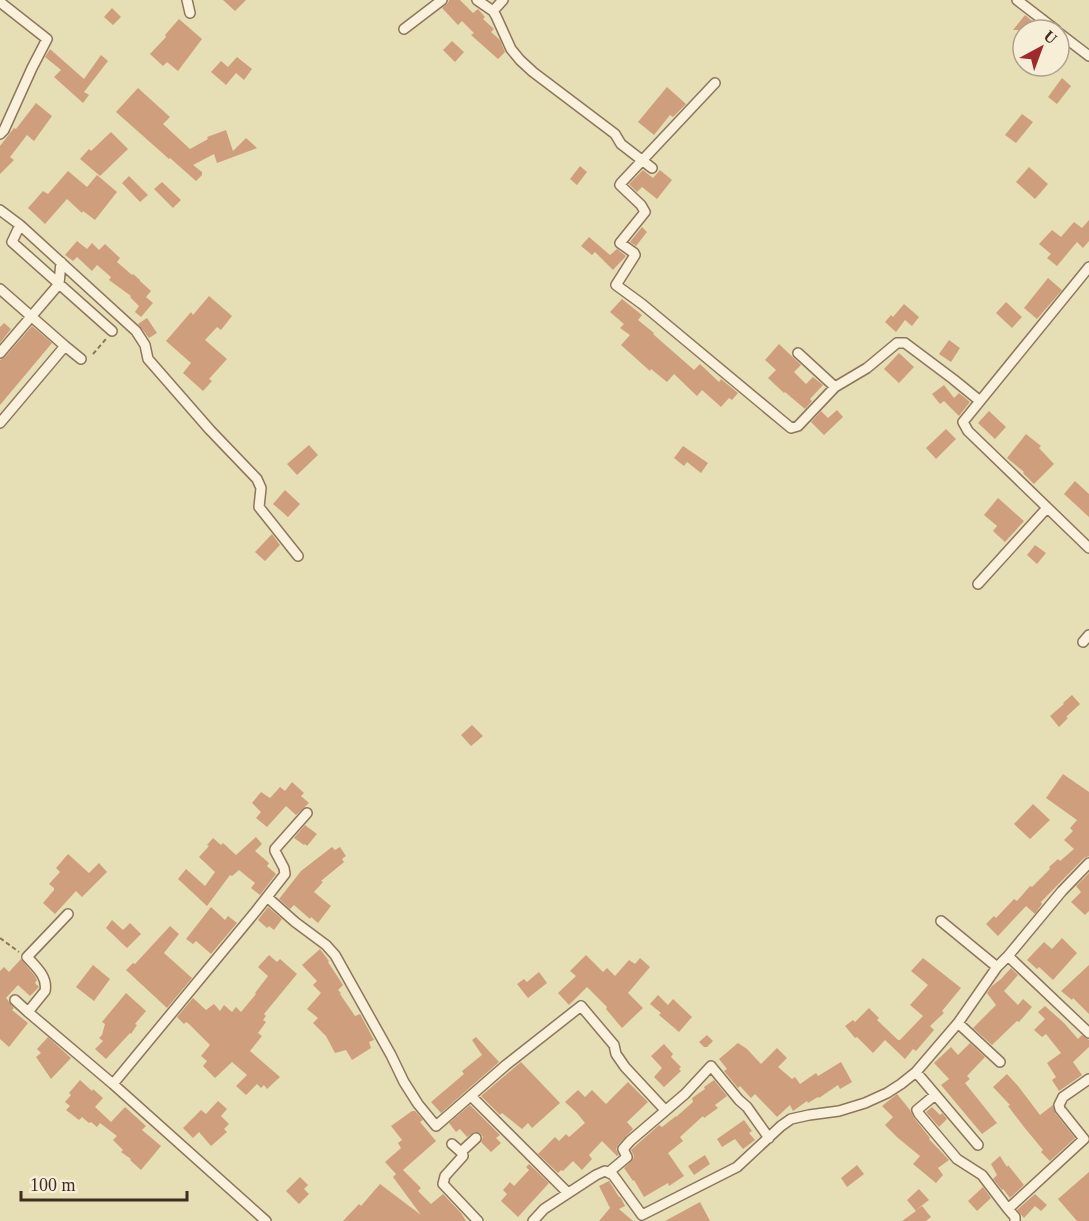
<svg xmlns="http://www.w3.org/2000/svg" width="1089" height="1221" font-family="'Times New Roman',serif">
<rect width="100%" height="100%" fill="#f0e4c8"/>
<path fill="#e6deb5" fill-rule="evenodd" d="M 0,0 L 1089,0 L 1089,1221 L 0,1221 ZM 1023,30 L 1059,30 L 1059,66 L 1023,66 Z"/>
<path fill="#cf9f7d" d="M 223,0 L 246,0 L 235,11 Z
M 449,0 L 460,0 L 473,13 L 478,9 L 485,17 L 483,19 L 494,29 L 491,32 L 500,40 L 505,52 L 498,59 L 471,35 L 474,33 L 462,21 L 458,25 L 442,8 L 448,3 Z
M 112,8 L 121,17 L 113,25 L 104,17 Z
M 1025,15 L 1037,25 L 1033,30 L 1013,30 Z
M 179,19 L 202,39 L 178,71 L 167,62 L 163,66 L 150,54 L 166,37 L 165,35 Z
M 452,41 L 464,52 L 455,62 L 443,50 Z
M 50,49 L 84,79 L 101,55 L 108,61 L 84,92 L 89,95 L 83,103 L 54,77 L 61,70 L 45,57 Z
M 237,57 L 252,69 L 244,80 L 236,73 L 226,85 L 211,72 L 221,61 L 228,67 Z
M 1062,78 L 1071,86 L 1057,104 L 1048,97 Z
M 667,87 L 686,104 L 673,117 L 670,115 L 654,135 L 638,122 Z
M 138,88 L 170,117 L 163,124 L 190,149 L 208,139 L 207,137 L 226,130 L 233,151 L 246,138 L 257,148 L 217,163 L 214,154 L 193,165 L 202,172 L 202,175 L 196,181 L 170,158 L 169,159 L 116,112 Z
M 36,103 L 52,116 L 34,141 L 27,135 L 10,157 L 14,160 L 0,174 L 0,146 L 14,128 L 16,129 Z
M 1022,114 L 1033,122 L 1016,143 L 1005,135 Z
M 111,132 L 128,149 L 100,176 L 80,159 L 89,149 L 91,151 Z
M 580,166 L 587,172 L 577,185 L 570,179 Z
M 1029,167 L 1048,184 L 1035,199 L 1016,182 Z
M 643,170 L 653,178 L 660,170 L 672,180 L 657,199 L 642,187 L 637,192 L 629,184 Z
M 68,171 L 87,187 L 97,175 L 117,192 L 95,220 L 83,211 L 82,213 L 67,199 L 45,224 L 28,208 L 43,191 L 48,194 Z
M 129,176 L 148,195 L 140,202 L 122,183 Z
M 162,182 L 181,200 L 173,208 L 154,189 Z
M 1089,220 L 1089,241 L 1083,248 L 1077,242 L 1057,266 L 1047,258 L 1051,254 L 1039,244 L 1052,230 L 1061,237 L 1074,222 L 1082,228 Z
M 642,227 L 647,232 L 636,246 L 630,242 Z
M 589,237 L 610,255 L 617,249 L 626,256 L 613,270 L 595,252 L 592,255 L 581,246 Z
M 77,241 L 87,249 L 92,243 L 99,250 L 105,244 L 120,258 L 117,262 L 132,275 L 133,274 L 140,280 L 140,281 L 151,291 L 146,297 L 153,303 L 141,317 L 135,312 L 139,306 L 130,297 L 131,296 L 109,280 L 111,277 L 97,265 L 92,271 L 77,257 L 73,261 L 65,255 Z
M 1048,278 L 1062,290 L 1037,319 L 1024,308 Z
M 209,296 L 232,316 L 221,330 L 217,327 L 205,340 L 227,359 L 209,379 L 212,381 L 203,391 L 183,373 L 191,363 L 166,341 L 191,312 L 193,315 Z
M 622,299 L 642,315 L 638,320 L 654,333 L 653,334 L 694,370 L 700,364 L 719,382 L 721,379 L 738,393 L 732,400 L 729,398 L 721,407 L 702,390 L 697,396 L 674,374 L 667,382 L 651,369 L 650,371 L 621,345 L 630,335 L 620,328 L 624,324 L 610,312 Z
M 1006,302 L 1022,317 L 1012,328 L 996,313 Z
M 904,304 L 919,317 L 912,326 L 905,320 L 896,332 L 885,322 L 891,315 L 893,317 Z
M 147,318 L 157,333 L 149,338 L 138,324 Z
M 4,323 L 11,329 L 0,343 L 0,327 Z
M 32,326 L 52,343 L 0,405 L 0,360 L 5,357 Z
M 949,340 L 960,348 L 951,362 L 939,354 Z
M 779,344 L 801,365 L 794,372 L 806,384 L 813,377 L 823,385 L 810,399 L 812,401 L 805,409 L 785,392 L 784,393 L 768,378 L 776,370 L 765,360 Z
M 899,353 L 914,367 L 899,383 L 884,369 Z
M 944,385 L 954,398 L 959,393 L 970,402 L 959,416 L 944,401 L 940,404 L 932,394 Z
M 837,410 L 843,417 L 824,435 L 811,422 L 821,411 L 828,418 Z
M 989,411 L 1006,427 L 995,439 L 978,423 Z
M 946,429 L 956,439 L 936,459 L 926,448 Z
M 1026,434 L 1041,446 L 1039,448 L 1054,464 L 1034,484 L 1023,473 L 1024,472 L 1007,458 Z
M 309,445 L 318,455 L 297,475 L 287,464 Z
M 683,446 L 708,463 L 701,473 L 687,462 L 684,466 L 674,458 Z
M 1075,481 L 1089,494 L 1089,517 L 1064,494 Z
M 285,490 L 300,504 L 288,517 L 273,504 Z
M 998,498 L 1024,521 L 1005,542 L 993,531 L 997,526 L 984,515 Z
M 272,534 L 280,545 L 265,561 L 255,552 Z
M 1035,545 L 1046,553 L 1037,564 L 1027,555 Z
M 1072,695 L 1080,704 L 1066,717 L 1068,718 L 1059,727 L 1050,716 L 1064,704 L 1063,703 Z
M 472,725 L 483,736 L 471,746 L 461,735 Z
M 1063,774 L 1089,792 L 1089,856 L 1084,858 L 1041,902 L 1042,904 L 1035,914 L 1026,906 L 998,936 L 986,924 L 994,916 L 996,918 L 1014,899 L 1017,901 L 1030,886 L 1032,887 L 1050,869 L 1049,867 L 1058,859 L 1060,861 L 1074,849 L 1064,840 L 1073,831 L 1070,828 L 1077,820 L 1046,798 Z
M 292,782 L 304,793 L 301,796 L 309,803 L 296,815 L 286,806 L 267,827 L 256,818 L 261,812 L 252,803 L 261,792 L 270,798 L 280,787 L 285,791 Z
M 1033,804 L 1050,820 L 1030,839 L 1014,824 Z
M 305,825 L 317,834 L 307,846 L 305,844 L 304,845 L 294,838 Z
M 256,837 L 262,844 L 255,851 L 269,863 L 267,866 L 276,874 L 260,895 L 251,888 L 255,883 L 239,870 L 232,876 L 230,875 L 207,906 L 178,879 L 186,869 L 205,886 L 215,872 L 199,857 L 209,846 L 207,845 L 213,838 L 221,845 L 223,843 L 236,855 Z
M 332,847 L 335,850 L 340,847 L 346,856 L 342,859 L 344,862 L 321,881 L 323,882 L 314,892 L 331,906 L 318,923 L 311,917 L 310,919 L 294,905 L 290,909 L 279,899 L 301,871 Z
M 68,854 L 89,873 L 99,863 L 107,872 L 82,897 L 76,891 L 55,914 L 43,903 L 54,890 L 54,888 L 49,884 L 60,872 L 56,868 Z
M 1089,873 L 1089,911 L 1085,915 L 1071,902 L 1081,892 L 1076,886 Z
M 211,907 L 225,920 L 228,916 L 237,923 L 211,954 L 196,941 L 193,944 L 186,939 Z
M 268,907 L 282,919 L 274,930 L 269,926 L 267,928 L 258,920 Z
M 112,920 L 123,930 L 130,923 L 141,934 L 127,948 L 106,928 Z
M 170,926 L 179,934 L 164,953 L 192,978 L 167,1008 L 126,970 L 133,963 L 135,964 Z
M 1062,938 L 1077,953 L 1053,980 L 1039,967 L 1037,969 L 1027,960 L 1044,942 L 1052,949 Z
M 320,949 L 329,961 L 328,962 L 343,985 L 338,990 L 341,993 L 340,994 L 355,1016 L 360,1014 L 374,1040 L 369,1042 L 371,1048 L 352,1060 L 346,1050 L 335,1053 L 326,1036 L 313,1023 L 318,1018 L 307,1009 L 321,993 L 313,985 L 317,981 L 302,965 Z
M 269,955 L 277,962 L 280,959 L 297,974 L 264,1014 L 266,1016 L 263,1020 L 266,1022 L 258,1033 L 262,1036 L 250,1051 L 280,1077 L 267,1089 L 264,1085 L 261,1088 L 257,1084 L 246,1095 L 236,1086 L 247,1075 L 232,1062 L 215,1078 L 203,1066 L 207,1061 L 201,1056 L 210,1045 L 189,1024 L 186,1022 L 184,1024 L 177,1017 L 193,998 L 206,1010 L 214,1004 L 220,1011 L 224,1005 L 232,1012 L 236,1007 L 241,1012 L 256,994 L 255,993 L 268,976 L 258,967 Z
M 586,955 L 603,972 L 607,968 L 615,976 L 629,960 L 635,964 L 640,958 L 650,967 L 628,993 L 643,1008 L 622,1028 L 606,1009 L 607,1007 L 587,987 L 569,1005 L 558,993 L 576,976 L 570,971 Z
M 923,958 L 961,988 L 942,1011 L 944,1013 L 930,1026 L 934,1030 L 916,1051 L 913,1049 L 905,1059 L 885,1040 L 873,1053 L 857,1037 L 855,1038 L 845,1026 L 853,1020 L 855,1022 L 869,1008 L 879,1018 L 877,1020 L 898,1040 L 900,1040 L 923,1016 L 910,1005 L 928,985 L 911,971 Z
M 21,959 L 35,976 L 37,980 L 35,983 L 39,987 L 30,996 L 18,985 L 6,998 L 14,1008 L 12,1010 L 28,1023 L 9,1047 L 0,1039 L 0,971 L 4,967 L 9,972 Z
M 93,965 L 110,979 L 94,1001 L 76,987 Z
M 1089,965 L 1089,1014 L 1073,998 L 1072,1000 L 1061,991 Z
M 1011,968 L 1018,975 L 1004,991 L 1018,1005 L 1023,999 L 1032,1007 L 1019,1022 L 1017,1021 L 992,1045 L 973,1028 L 996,1005 L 987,993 L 992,986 L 1001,979 Z
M 539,972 L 547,983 L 528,998 L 517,984 L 524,979 L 527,982 Z
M 126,993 L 146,1011 L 135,1024 L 137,1025 L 131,1034 L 130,1033 L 106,1059 L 95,1049 L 103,1041 L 99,1038 L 102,1035 L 105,1024 L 102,1022 Z
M 658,995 L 668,1005 L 673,999 L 692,1017 L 679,1032 L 659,1015 L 661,1013 L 650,1004 Z
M 1045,1006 L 1064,1023 L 1078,1039 L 1082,1035 L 1089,1040 L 1089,1047 L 1073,1062 L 1082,1075 L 1059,1091 L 1052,1080 L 1056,1077 L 1047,1063 L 1061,1053 L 1046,1034 L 1042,1037 L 1034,1030 L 1045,1019 L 1038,1012 Z
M 707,1035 L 713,1041 L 707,1047 L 704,1047 L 699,1042 Z
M 48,1037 L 71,1058 L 51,1079 L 36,1057 L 41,1053 L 37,1049 Z
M 476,1037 L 499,1062 L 441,1113 L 431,1102 L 464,1074 L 462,1071 L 482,1055 L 472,1040 Z
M 738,1043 L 747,1049 L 761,1064 L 777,1048 L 787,1058 L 778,1067 L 792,1079 L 795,1077 L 800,1084 L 816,1073 L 818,1076 L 841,1062 L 852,1082 L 840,1089 L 838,1085 L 819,1098 L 818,1097 L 808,1103 L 807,1101 L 793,1111 L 790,1105 L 777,1117 L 755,1094 L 751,1098 L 740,1086 L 738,1088 L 724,1071 L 727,1069 L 719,1059 Z
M 970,1043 L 985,1057 L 967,1076 L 970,1079 L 965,1083 L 997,1123 L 982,1134 L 941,1085 L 949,1079 L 934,1063 L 951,1047 L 958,1055 Z
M 664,1044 L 673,1054 L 671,1057 L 681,1067 L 679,1069 L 681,1071 L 664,1087 L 654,1077 L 662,1068 L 651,1056 Z
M 521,1062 L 560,1103 L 532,1128 L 528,1123 L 522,1129 L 502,1113 L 500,1115 L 481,1096 Z
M 1007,1074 L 1018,1086 L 1040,1115 L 1053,1105 L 1055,1113 L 1075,1138 L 1050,1161 L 1041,1152 L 1043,1150 L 1024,1127 L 1008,1106 L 1010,1105 L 993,1087 Z
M 80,1080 L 92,1091 L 93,1089 L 103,1098 L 95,1107 L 111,1122 L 125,1107 L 146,1126 L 142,1130 L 161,1146 L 141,1170 L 130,1160 L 131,1159 L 121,1152 L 123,1150 L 113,1140 L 117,1136 L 100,1123 L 97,1127 L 91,1122 L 89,1123 L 82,1117 L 79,1120 L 66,1110 L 70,1106 L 65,1102 L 71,1095 L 69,1093 Z
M 714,1080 L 727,1096 L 715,1105 L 718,1108 L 704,1118 L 703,1116 L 680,1137 L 683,1141 L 668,1153 L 684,1176 L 669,1186 L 668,1183 L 644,1197 L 634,1180 L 633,1181 L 624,1168 L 633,1159 L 634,1156 L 631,1150 L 659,1125 L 662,1127 L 676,1116 L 676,1117 L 693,1102 L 692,1098 L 705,1089 L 704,1087 Z
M 628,1082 L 648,1102 L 627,1122 L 633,1129 L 618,1145 L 616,1149 L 619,1155 L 617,1156 L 602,1141 L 589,1155 L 592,1159 L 582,1170 L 573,1161 L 563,1171 L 561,1170 L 558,1173 L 538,1154 L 555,1137 L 559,1141 L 566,1134 L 569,1137 L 585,1123 L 577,1113 L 565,1102 L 578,1090 L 585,1097 L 592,1090 L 606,1104 Z
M 897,1094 L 910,1110 L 914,1118 L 930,1138 L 929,1139 L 949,1160 L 938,1168 L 943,1175 L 936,1183 L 913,1164 L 920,1156 L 898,1138 L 885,1125 L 893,1117 L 882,1106 Z
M 218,1101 L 227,1109 L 221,1116 L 229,1124 L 224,1129 L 227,1132 L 211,1146 L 199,1132 L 193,1138 L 183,1128 L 201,1110 L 206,1114 Z
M 470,1105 L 500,1135 L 496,1138 L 501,1143 L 491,1152 L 481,1142 L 483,1137 L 480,1133 L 474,1132 L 467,1137 L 460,1129 L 456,1132 L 449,1123 Z
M 932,1107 L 940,1115 L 942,1113 L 947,1119 L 939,1127 L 926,1112 Z
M 412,1111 L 415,1111 L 423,1120 L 420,1122 L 436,1141 L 403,1170 L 421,1188 L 418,1191 L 431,1204 L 443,1194 L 461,1213 L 466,1221 L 343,1221 L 359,1204 L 361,1206 L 380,1184 L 421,1215 L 393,1177 L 396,1174 L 385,1162 L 401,1148 L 398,1143 L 402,1140 L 391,1126 Z
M 744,1120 L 752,1131 L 749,1133 L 755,1140 L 743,1149 L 735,1139 L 722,1147 L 717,1139 Z
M 705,1155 L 710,1164 L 694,1175 L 688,1166 Z
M 1000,1156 L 1007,1167 L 1008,1165 L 1024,1185 L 1010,1198 L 1003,1189 L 1002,1190 L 993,1179 L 997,1175 L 991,1164 Z
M 529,1164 L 549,1183 L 518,1217 L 501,1201 L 507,1194 L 503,1190 L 510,1182 L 514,1186 L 529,1170 L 526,1167 Z
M 857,1165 L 864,1174 L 847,1187 L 841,1178 Z
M 1089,1172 L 1089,1221 L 1077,1221 L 1058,1199 Z
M 300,1177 L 308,1185 L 304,1189 L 309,1194 L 299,1204 L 286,1191 Z
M 609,1181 L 619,1197 L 620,1197 L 621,1198 L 625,1206 L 619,1209 L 633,1221 L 599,1221 L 610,1208 L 599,1186 Z
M 983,1187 L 991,1198 L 977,1211 L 968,1201 Z
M 919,1189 L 929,1200 L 916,1210 L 922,1206 L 931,1217 L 926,1221 L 902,1221 L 916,1211 L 907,1200 Z
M 1035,1194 L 1047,1205 L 1041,1211 L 1035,1206 L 1024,1218 L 1017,1210 Z
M 700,1202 L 710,1221 L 665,1221 Z"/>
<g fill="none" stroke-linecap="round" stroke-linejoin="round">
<g stroke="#8d765c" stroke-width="12">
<path id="street" d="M 187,0 L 190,13
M 477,0 L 493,11 L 496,16 L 511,49 L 520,60 L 533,72 L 615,134 L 621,144 L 652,168
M 1017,0 L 1056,30
M 0,2 L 47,39 L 32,68 L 4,130 L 0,134
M 493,11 L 503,0
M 404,29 L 442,0
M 1059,33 L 1089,56
M 715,83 L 621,183 L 620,185 L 641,205 L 645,212 L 620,243 L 634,253 L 635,255 L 616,285 L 642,304 L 791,428 L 798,426 L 835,387
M 0,210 L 20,225 L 136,331 L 145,345 L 148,359 L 210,430 L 257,479 L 261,488 L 259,507 L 298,556
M 20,225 L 12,242 L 112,331
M 1089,267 L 963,422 L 968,431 L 1089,548
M 0,289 L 65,346 L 0,423
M 65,346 L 81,359
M 0,353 L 59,284 L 61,262
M 798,353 L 835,387 L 867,368 L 897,343 L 905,343 L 953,379 L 980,401
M 978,584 L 1047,508
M 1083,642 L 1089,635
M 267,897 L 295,922 L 326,945 L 335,955 L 391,1055 L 404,1082 L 418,1104 L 436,1126 L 506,1065 L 581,1006 L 614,1045 L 616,1054 L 625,1067 L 665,1110
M 68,914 L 27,957 C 36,967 48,977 45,991 L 28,1012 L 113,1084 L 266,1221
M 941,921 L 997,967
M 1008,956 L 1089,1033
M 15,1000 L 28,1012
M 958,1023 L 1000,1062
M 916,1072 L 978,1145
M 113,1084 L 256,911 L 285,874 L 284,868 L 275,851 L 275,849 L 307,813
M 935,1095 L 917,1110 L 919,1114 L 957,1159 L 982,1175 L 1008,1209 L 1084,1139 L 1060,1109 L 1059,1105 L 1063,1097 L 1089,1079
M 471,1096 L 568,1193
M 452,1144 L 461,1152 L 476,1138
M 462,1151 L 463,1156 L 445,1176 L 443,1184 L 478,1221
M 609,1172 L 627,1157 L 623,1149 L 630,1141 L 685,1094 L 711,1066 L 739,1100 L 747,1107 L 769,1138
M 1008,1209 L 1015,1217 L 1015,1221
M 533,1221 L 544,1209 L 596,1175 L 605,1171 L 613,1175 L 642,1215 L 737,1167 L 781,1126 L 791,1119 L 809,1115 L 839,1111 L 865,1103 L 887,1093 L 901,1084 L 916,1072 L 958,1023 L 997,967 L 1008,956 L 1062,891 L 1089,863"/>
</g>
<path stroke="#8d765c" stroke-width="2" stroke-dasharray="4.5 3" stroke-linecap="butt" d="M 93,354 L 106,339
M 0,938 L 19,952"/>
<use href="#street" stroke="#faf1dc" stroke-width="9"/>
</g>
<g transform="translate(1041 48) rotate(41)"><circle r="28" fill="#f7eed8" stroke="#ada18e" stroke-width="1.5"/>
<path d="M0-4.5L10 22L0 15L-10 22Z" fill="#9e2a2b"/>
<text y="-9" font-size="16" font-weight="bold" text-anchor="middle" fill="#3d2e20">U</text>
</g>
<path d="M21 1191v9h166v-9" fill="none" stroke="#3d2e20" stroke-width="3"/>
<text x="30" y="1191" font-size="18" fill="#3d2e20" stroke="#f7eed8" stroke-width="4.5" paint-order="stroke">100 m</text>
</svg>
